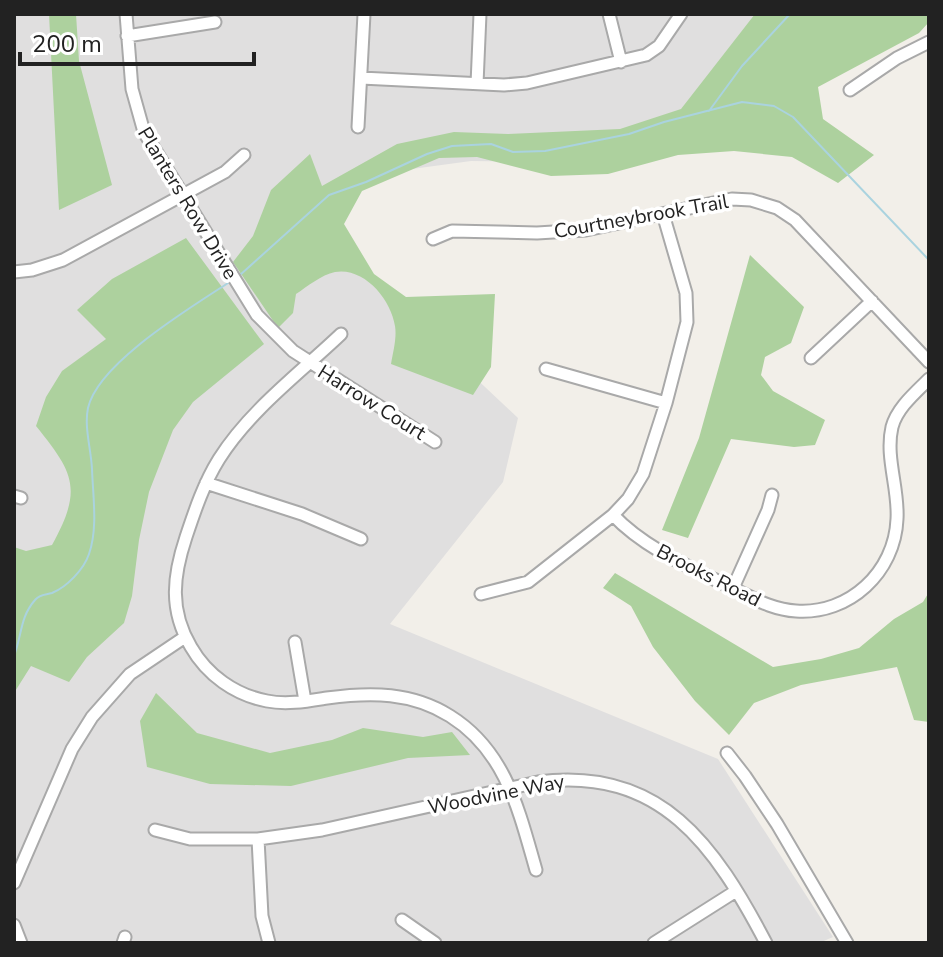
<svg xmlns="http://www.w3.org/2000/svg" width="943" height="957" font-family="'Nunito Sans',sans-serif">
<rect width="100%" height="100%" fill="#f2efe9"/>
<path fill="#e0dfdf" d="M 14,14 L 783,14 L 686,137 L 572,162 L 471,161 L 412,169 L 301,202 L 332,243 L 518,418 L 503,482 L 390,624 L 718,759 L 833,937 L 819,943 L 14,943 Z"/>
<path fill="#add19e" d="M 49,14 L 76,14 L 79,61 L 112,185 L 59,210 Z
M 755,14 L 929,15 L 929,22 L 919,33 L 818,87 L 823,119 L 874,155 L 838,183 L 792,157 L 734,151 L 678,155 L 608,174 L 551,176 L 477,157 L 439,158 L 362,191 L 344,224 L 374,274 L 406,297 L 495,294 L 491,367 L 473,395 L 391,364 C 393,352 397,338 395,326 C 391,299 364,267 335,272 C 321,275 308,286 296,294 L 293,313 L 278,328 L 233,262 L 253,236 L 271,190 L 310,154 L 322,186 L 397,144 L 454,132 L 508,134 L 620,129 L 681,109 Z
M 186,238 L 264,344 L 193,402 L 173,430 L 149,492 L 139,540 L 132,596 L 124,623 L 87,657 L 69,682 L 31,666 L 14,693 L 14,547 L 26,551 L 52,545 C 83,489 74,473 36,426 L 46,397 L 62,371 L 106,339 L 77,310 L 112,279 Z
M 750,255 L 804,307 L 791,343 L 765,357 L 761,375 L 773,391 L 825,420 L 815,445 L 794,447 L 731,439 L 688,538 L 662,530 L 699,438 Z
M 615,573 L 773,667 L 821,659 L 859,648 L 894,619 L 923,602 L 929,592 L 929,722 L 914,720 L 897,667 L 801,685 L 754,703 L 729,735 L 695,701 L 653,647 L 631,606 L 603,588 Z
M 156,693 L 197,733 L 270,753 L 332,740 L 363,728 L 423,737 L 452,732 L 470,755 L 408,758 L 291,786 L 210,784 L 147,767 L 140,721 Z"/>
<g fill="none" stroke-linecap="round" stroke-linejoin="round">
<path stroke="#aad3df" stroke-width="2" d="M 709,111 L 742,66 L 790,14
M 240,275 L 329,195 L 366,182 L 427,154 L 452,146 L 491,144 L 513,152 L 545,151 L 629,134 L 664,122 L 742,102 L 774,106 L 793,117 L 929,260
M 14,656 C 22,635 20,617 35,600 C 40,594 45,595 52,593 C 67,587 84,569 89,554 C 98,528 93,497 92,469 C 91,449 84,427 88,408 C 98,363 190,308 228,283"/>
<g stroke="#a9a9a9" stroke-width="15">
<path id="minor" d="M 126,14 L 132,89 L 144,132 L 257,315 L 293,351 L 435,442
M 609,14 L 621,62
M 127,36 L 215,22
M 361,78 L 504,85 L 527,83 L 646,55 L 659,46 L 681,14
M 477,84 L 480,14
M 850,90 L 897,58 L 929,42
M 358,127 L 364,14
M 433,239 L 452,231 L 537,233 L 586,230 L 732,199 L 751,200 L 777,208 L 795,220 L 929,362
M 14,272 L 32,270 L 63,260 L 225,172 L 244,155
M 341,334 C 300,373 250,410 219,459 C 204,483 195,510 186,537 C 173,576 169,610 191,647 C 207,675 235,695 267,701 C 287,705 308,701 327,698 C 371,692 412,692 450,716 C 506,751 519,811 536,870
M 811,358 L 872,301
M 546,369 L 666,403
M 206,483 L 302,514 L 361,539
M 14,496 L 21,498
M 613,515 C 648,552 700,571 744,594 C 760,602 777,610 796,611 C 849,615 895,572 897,519 C 899,489 885,457 892,427 C 897,408 915,393 929,379
M 733,588 L 768,510 L 772,495
M 481,594 L 528,582 L 613,515 L 628,499 L 643,474 L 666,403 L 687,322 L 686,293 L 663,214
M 295,642 L 305,701
M 727,753 L 745,776 L 777,824 L 847,943
M 155,830 L 190,839 L 258,839 L 322,830 L 538,782 C 661,766 715,846 766,943
M 258,839 L 262,916 L 269,943
M 14,883 L 72,749 L 92,717 L 130,674 L 185,637
M 402,920 L 435,943
M 14,925 L 21,943
M 123,943 L 125,937
M 654,943 L 736,891"/>
</g>
<use href="#minor" stroke="#fff" stroke-width="11"/>
</g>
<g text-anchor="middle" stroke-width="7" stroke-linejoin="round" paint-order="stroke">
<g font-size="20" fill="#222" stroke="#fff">
<text transform="translate(188 203) rotate(59)" y="7">Planters Row Drive</text>
<text transform="translate(641 216) rotate(-10)" y="7">Courtneybrook Trail</text>
<text transform="translate(372 402) rotate(32)" y="7">Harrow Court</text>
<text transform="translate(709 575) rotate(27)" y="7">Brooks Road</text>
<text transform="translate(496 794) rotate(-11)" y="7">Woodvine Way</text>
</g>
</g>
<rect width="943" height="957" fill="none" stroke="#222222" stroke-width="32"/>
<path d="M20 52v12h234v-12" fill="none" stroke="#222222" stroke-width="4"/>
<text x="32" y="52" font-size="24" fill="#222222" stroke="#ffffff" stroke-width="6" paint-order="stroke">200 m</text>
</svg>
